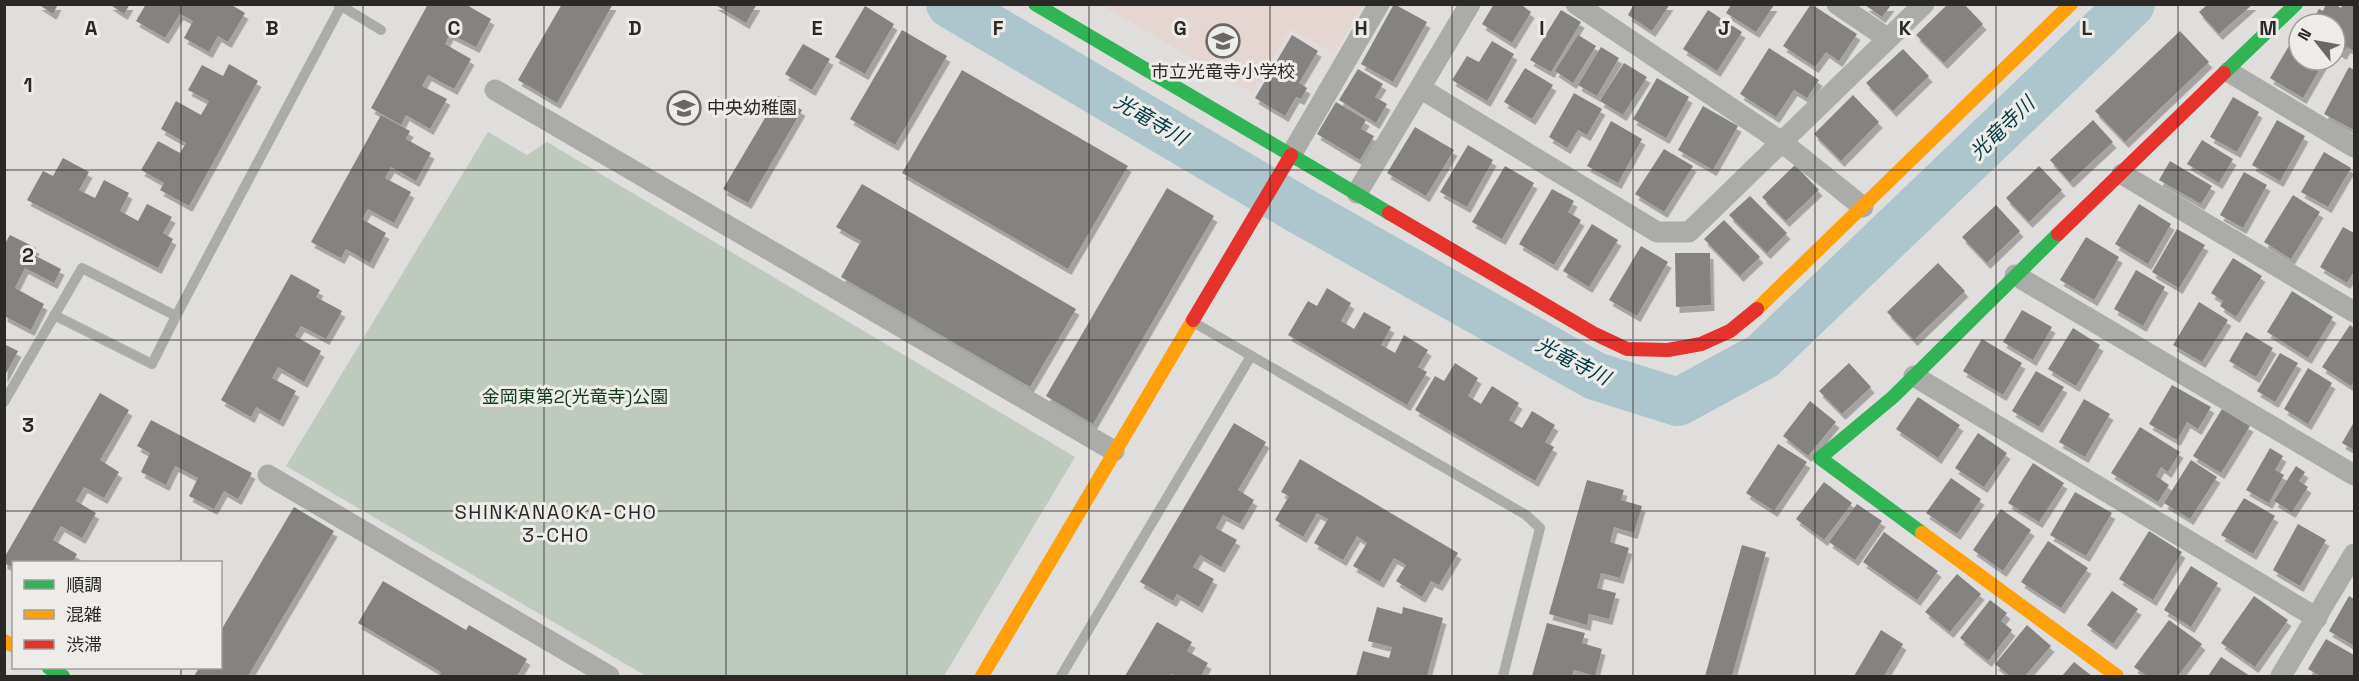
<svg xmlns="http://www.w3.org/2000/svg" width="2359" height="681" font-family="'Space Grotesk','Noto Sans JP',sans-serif">
<defs>
<filter id="shadow"><feDropShadow dx="3.5" dy="6" stdDeviation="0" flood-color="#0004"/></filter>
</defs>
<rect width="100%" height="100%" fill="#e0dedc"/>
<path fill="#e5d6d2" d="M 1101,5 L 1363,5 L 1334,54 L 1290,29 L 1252,93 Z"/>
<path fill="#becabd" d="M 488,132 L 527,155 L 547,142 L 1075,457 L 944,676 L 646,676 L 286,466 Z"/>
<g fill="none" stroke-linecap="round" stroke-linejoin="round">
<path stroke="#adc6cd" stroke-width="48" d="M 950,4 L 1296,208 L 1595,376 L 1678,402 L 1763,356 L 2131,4"/>
</g>
<path fill="#858382" filter="url(#shadow)" d="M 38,4 L 58,4 L 53,14 Z
M 109,4 L 130,4 L 124,14 Z
M 146,4 L 230,4 L 245,13 L 228,42 L 218,36 L 209,52 L 184,38 L 193,21 L 180,14 L 165,38 L 136,21 Z
M 428,4 L 465,4 L 491,19 L 476,47 L 450,34 L 445,44 L 471,59 L 454,89 L 428,75 L 422,86 L 447,99 L 430,129 L 406,115 L 401,125 L 371,108 Z
M 562,4 L 613,4 L 557,103 L 518,80 Z
M 714,4 L 757,4 L 746,23 Z
M 1394,4 L 1427,22 L 1393,82 L 1361,64 Z
M 1494,4 L 1520,4 L 1531,12 L 1512,43 L 1482,24 Z
M 1634,4 L 1670,4 L 1652,31 L 1628,15 Z
M 1811,4 L 1857,34 L 1839,61 L 1826,52 L 1815,67 L 1783,46 Z
M 1948,4 L 1964,4 L 1983,24 L 1944,63 L 1916,35 Z
M 2208,4 L 2253,4 L 2219,34 L 2199,12 Z
M 2326,4 L 2335,4 L 2341,8 L 2343,4 L 2354,4 L 2354,51 L 2347,47 L 2343,54 L 2335,49 L 2335,24 L 2311,24 L 2319,9 L 2323,11 Z
M 1731,5 L 1774,5 L 1756,32 L 1726,13 Z
M 1865,5 L 1891,5 L 1882,17 Z
M 865,6 L 894,24 L 865,74 L 835,57 Z
M 1561,10 L 1581,22 L 1551,72 L 1530,60 Z
M 1708,10 L 1742,32 L 1717,71 L 1683,49 Z
M 902,30 L 947,56 L 895,145 L 850,119 Z
M 2180,31 L 2209,62 L 2125,142 L 2095,111 Z
M 2296,34 L 2299,36 L 2299,60 L 2325,60 L 2303,98 L 2270,78 Z
M 1292,35 L 1318,51 L 1299,83 L 1307,88 L 1301,99 L 1296,97 L 1285,116 L 1255,98 Z
M 1578,35 L 1596,46 L 1573,83 L 1555,71 Z
M 1492,41 L 1514,54 L 1487,101 L 1452,80 L 1467,56 L 1479,62 Z
M 803,44 L 830,59 L 812,90 L 785,74 Z
M 1601,47 L 1619,58 L 1597,96 L 1578,85 Z
M 1769,48 L 1819,80 L 1807,98 L 1794,90 L 1776,117 L 1740,94 Z
M 1903,49 L 1929,76 L 1893,111 L 1866,83 Z
M 1624,63 L 1647,77 L 1623,115 L 1600,101 Z
M 229,64 L 258,81 L 189,206 L 160,190 L 164,183 L 141,170 L 158,141 L 180,153 L 186,143 L 161,129 L 176,101 L 201,115 L 209,101 L 188,90 L 202,65 L 223,76 Z
M 2349,67 L 2354,70 L 2354,130 L 2324,114 Z
M 1525,68 L 1553,85 L 1532,119 L 1504,102 Z
M 1358,69 L 1383,84 L 1375,97 L 1387,104 L 1376,123 L 1339,100 Z
M 962,70 L 1128,166 L 1068,269 L 902,173 Z
M 1657,78 L 1689,97 L 1666,138 L 1633,119 Z
M 1574,93 L 1602,109 L 1587,135 L 1578,130 L 1567,148 L 1549,137 Z
M 1853,95 L 1879,122 L 1841,161 L 1814,134 Z
M 778,96 L 802,110 L 748,203 L 723,189 Z
M 2233,97 L 2259,112 L 2237,152 L 2210,137 Z
M 1336,102 L 1366,120 L 1361,129 L 1374,136 L 1360,160 L 1317,134 Z
M 1703,106 L 1738,126 L 1713,170 L 1678,150 Z
M 381,115 L 410,131 L 406,139 L 431,153 L 416,181 L 391,167 L 385,178 L 411,192 L 394,223 L 368,209 L 362,219 L 386,233 L 370,263 L 346,249 L 341,258 L 311,242 Z
M 2093,120 L 2113,142 L 2070,182 L 2050,160 Z
M 2277,120 L 2305,136 L 2280,181 L 2252,165 Z
M 1611,121 L 1642,139 L 1618,183 L 1587,166 Z
M 1415,127 L 1454,150 L 1426,196 L 1387,173 Z
M 2202,140 L 2233,159 L 2219,183 L 2187,164 Z
M 1468,145 L 1493,160 L 1467,207 L 1440,192 Z
M 1664,149 L 1693,166 L 1664,212 L 1635,194 Z
M 2324,152 L 2351,168 L 2328,207 L 2301,192 Z
M 63,158 L 89,172 L 79,190 L 95,198 L 104,180 L 129,193 L 120,211 L 138,221 L 147,204 L 172,217 L 163,233 L 173,239 L 158,268 L 27,200 L 43,171 L 53,176 Z
M 2170,161 L 2212,186 L 2201,204 L 2159,180 Z
M 1795,165 L 1819,190 L 1786,221 L 1762,197 Z
M 1505,166 L 1534,183 L 1502,239 L 1472,222 Z
M 2039,166 L 2062,190 L 2029,222 L 2006,198 Z
M 2244,172 L 2267,185 L 2243,228 L 2220,215 Z
M 862,184 L 1076,309 L 1030,387 L 841,277 L 861,241 L 836,227 Z
M 1167,188 L 1214,216 L 1093,424 L 1046,396 Z
M 1552,189 L 1574,201 L 1568,212 L 1581,220 L 1554,265 L 1519,244 Z
M 2293,195 L 2320,212 L 2291,259 L 2264,242 Z
M 1750,196 L 1787,233 L 1767,253 L 1729,215 Z
M 2139,204 L 2171,224 L 2148,264 L 2115,244 Z
M 1996,205 L 2020,231 L 1987,263 L 1962,237 Z
M 1724,220 L 1760,257 L 1740,276 L 1704,239 Z
M 1592,224 L 1618,240 L 1589,287 L 1563,271 Z
M 2343,227 L 2354,233 L 2354,271 L 2347,283 L 2320,267 Z
M 2177,229 L 2205,245 L 2179,288 L 2152,272 Z
M 10,235 L 36,248 L 32,254 L 61,269 L 54,283 L 25,268 L 15,288 L 44,304 L 31,330 L 4,316 L 4,245 Z
M 2086,237 L 2119,257 L 2094,300 L 2060,280 Z
M 1641,246 L 1668,262 L 1637,316 L 1609,300 Z
M 1675,253 L 1710,253 L 1711,305 L 1676,307 Z
M 2233,258 L 2262,276 L 2236,317 L 2220,306 L 2223,301 L 2211,293 Z
M 1938,263 L 1965,291 L 1914,340 L 1887,312 Z
M 2136,270 L 2165,287 L 2143,326 L 2114,309 Z
M 291,274 L 320,290 L 316,297 L 342,311 L 326,339 L 301,326 L 295,336 L 321,351 L 304,382 L 278,367 L 272,378 L 296,391 L 280,421 L 256,407 L 251,417 L 221,400 Z
M 1327,288 L 1351,303 L 1341,321 L 1354,329 L 1364,312 L 1391,327 L 1381,345 L 1395,353 L 1404,335 L 1428,350 L 1418,367 L 1427,372 L 1407,405 L 1288,335 L 1308,301 L 1317,306 Z
M 2292,291 L 2333,317 L 2308,358 L 2267,332 Z
M 2199,302 L 2228,320 L 2202,362 L 2173,345 Z
M 2022,310 L 2052,327 L 2033,360 L 2003,342 Z
M 2350,325 L 2354,328 L 2354,381 L 2351,386 L 2322,367 Z
M 2073,328 L 2100,345 L 2076,386 L 2048,369 Z
M 2246,332 L 2273,348 L 2256,377 L 2229,361 Z
M 1982,339 L 2022,363 L 2003,395 L 1963,371 Z
M 4,344 L 18,351 L 4,377 Z
M 2280,353 L 2298,363 L 2275,402 L 2257,391 Z
M 1455,363 L 1478,378 L 1468,396 L 1481,404 L 1492,386 L 1519,403 L 1509,420 L 1522,428 L 1532,411 L 1555,425 L 1545,442 L 1554,447 L 1535,481 L 1415,410 L 1435,376 L 1444,381 Z
M 1849,363 L 1871,387 L 1842,414 L 1819,391 Z
M 2308,368 L 2332,383 L 2308,424 L 2284,409 Z
M 2036,371 L 2064,387 L 2039,427 L 2012,411 Z
M 2172,385 L 2211,407 L 2198,429 L 2187,422 L 2177,440 L 2149,424 Z
M 100,393 L 129,410 L 100,460 L 119,472 L 104,498 L 84,487 L 76,501 L 96,513 L 82,538 L 61,526 L 53,540 L 77,554 L 73,562 L 14,562 L 14,568 L 4,563 L 4,558 Z
M 1918,397 L 1960,425 L 1938,458 L 1896,429 Z
M 2084,399 L 2110,414 L 2085,457 L 2059,442 Z
M 1810,401 L 1836,422 L 1808,456 L 1783,436 Z
M 2222,409 L 2250,426 L 2221,473 L 2193,456 Z
M 151,420 L 252,473 L 238,499 L 224,491 L 214,509 L 189,496 L 198,478 L 175,466 L 166,485 L 141,472 L 150,453 L 137,446 Z
M 2354,422 L 2354,450 L 2342,443 Z
M 1234,423 L 1266,442 L 1238,490 L 1254,500 L 1240,524 L 1223,515 L 1216,528 L 1237,540 L 1221,567 L 1200,555 L 1193,567 L 1214,579 L 1199,607 L 1177,594 L 1173,601 L 1140,582 Z
M 2140,427 L 2180,452 L 2168,472 L 2161,467 L 2156,476 L 2169,485 L 2158,502 L 2111,473 Z
M 1978,433 L 2007,453 L 1984,487 L 1955,468 Z
M 1778,444 L 1807,462 L 1774,511 L 1746,493 Z
M 2270,448 L 2283,456 L 2275,470 L 2284,475 L 2269,503 L 2246,490 Z
M 1300,459 L 1458,553 L 1439,585 L 1431,581 L 1422,597 L 1396,581 L 1406,565 L 1394,558 L 1380,582 L 1353,566 L 1367,543 L 1357,536 L 1343,560 L 1314,543 L 1328,519 L 1317,513 L 1303,537 L 1275,520 L 1289,496 L 1281,492 Z
M 2191,460 L 2217,477 L 2190,519 L 2164,503 Z
M 2033,463 L 2064,483 L 2039,522 L 2008,503 Z
M 2296,466 L 2305,472 L 2299,481 L 2308,487 L 2292,512 L 2274,501 Z
M 1951,478 L 1981,499 L 1957,534 L 1926,513 Z
M 1587,480 L 1624,490 L 1621,500 L 1642,506 L 1634,533 L 1614,527 L 1610,542 L 1629,548 L 1620,578 L 1601,573 L 1597,588 L 1616,593 L 1609,619 L 1589,614 L 1587,625 L 1549,614 Z
M 1824,482 L 1852,503 L 1824,540 L 1796,519 Z
M 2075,492 L 2112,513 L 2086,556 L 2050,535 Z
M 2244,498 L 2275,516 L 2253,554 L 2221,535 Z
M 1857,504 L 1882,521 L 1855,560 L 1829,542 Z
M 294,507 L 334,531 L 248,676 L 194,676 L 199,668 L 220,668 L 220,632 Z
M 2001,509 L 2031,530 L 2003,571 L 1973,550 Z
M 2298,524 L 2326,540 L 2300,586 L 2273,570 Z
M 2149,531 L 2182,552 L 2153,600 L 2119,579 Z
M 1884,532 L 1938,571 L 1917,600 L 1863,562 Z
M 2048,541 L 2088,568 L 2061,608 L 2021,582 Z
M 1742,545 L 1766,552 L 1732,676 L 1705,676 Z
M 2191,566 L 2218,583 L 2191,627 L 2164,610 Z
M 1957,574 L 1981,594 L 1950,632 L 1925,612 Z
M 383,581 L 466,630 L 469,625 L 527,659 L 517,676 L 439,676 L 441,672 L 358,623 Z
M 2112,591 L 2138,609 L 2113,644 L 2087,625 Z
M 2254,596 L 2288,620 L 2255,667 L 2221,643 Z
M 2349,596 L 2354,599 L 2354,646 L 2329,631 Z
M 1990,600 L 2007,613 L 2001,621 L 2012,630 L 1988,661 L 1960,638 Z
M 1377,607 L 1402,614 L 1403,607 L 1443,618 L 1427,676 L 1356,676 L 1363,651 L 1389,658 L 1392,647 L 1368,641 Z
M 2169,620 L 2202,644 L 2178,676 L 2147,676 L 2134,667 Z
M 1157,622 L 1192,642 L 1187,651 L 1208,663 L 1201,676 L 1175,676 L 1171,674 L 1170,676 L 1125,676 Z
M 1547,623 L 1585,633 L 1582,643 L 1602,649 L 1595,676 L 1574,670 L 1572,676 L 1532,676 Z
M 2027,625 L 2051,646 L 2025,676 L 2010,676 L 1995,664 Z
M 1881,630 L 1903,644 L 1884,676 L 1854,676 Z
M 2326,639 L 2354,655 L 2354,676 L 2320,676 L 2308,669 Z
M 2221,657 L 2250,676 L 2208,676 Z
M 2074,662 L 2092,676 L 2062,676 Z"/>
<g fill="none" stroke-linecap="round" stroke-linejoin="round">
<path stroke="#ababaa" stroke-width="10" d="M 338,4 L 381,30
M 54,315 L 152,364 L 176,316
M 1193,322 L 1526,515 L 1540,528 L 1503,676
M 4,402 L 82,268 L 176,316 L 341,6
M 1061,676 L 1251,356"/>
<path stroke="#ababaa" stroke-width="21" d="M 1576,4 L 1783,143 L 1863,207
M 1837,4 L 1887,38
M 2229,72 L 2354,147
M 1420,88 L 1657,232 L 1689,232 L 1924,4
M 495,90 L 1114,451
M 1291,155 L 1379,4
M 2122,174 L 2354,312
M 1357,193 L 1470,4
M 2015,275 L 2354,475
M 1914,376 L 2317,618
M 268,475 L 609,676
M 2281,676 L 2354,554"/>
<path stroke="#30b455" stroke-width="14" d="M 1035,4 L 1389,213
M 2224,73 L 2296,4
M 1922,533 L 1820,458 L 1893,397 L 2058,234
M 49,668 L 63,676"/>
<path stroke="#ff9f0a" stroke-width="14" d="M 1757,309 L 2071,4
M 1922,533 L 2117,676
M 4,641 L 14,646
M 982,676 L 1193,320"/>
<path stroke="#e5322d" stroke-width="14" d="M 1389,213 L 1593,333 L 1627,349 L 1668,350 L 1701,344 L 1730,331 L 1757,309
M 2058,234 L 2224,73
M 1193,320 L 1291,155"/>
</g>
<path fill="none" stroke="#2a2928" stroke-width="1.5" stroke-opacity="0.55" d="M 181,4 L 181,562M 363,4 L 363,676M 544,4 L 544,676M 726,4 L 726,676M 907,4 L 907,676M 1089,4 L 1089,676M 1270,4 L 1270,676M 1452,4 L 1452,676M 1633,4 L 1633,676M 1815,4 L 1815,676M 1996,4 L 1996,676M 2178,4 L 2178,676M 4,170 L 2354,170M 4,340 L 2354,340M 4,511 L 2354,511M 181,668 L 181,676"/>
<defs>
<g id="school-ring" transform="scale(1.725)"><circle r="9.5" fill="#eeece8" stroke="#6a6867" stroke-width="1.5"/><path d="M0-5L7-2L0 1L-7-2ZM-4 1L0 2.5L4 1V4Q0 6-4 4Z" fill="#6a6867"/></g>
</defs>
<g fill-rule="evenodd">
<use href="#school-ring" x="1223" y="41"/>
<use href="#school-ring" x="684" y="108"/>
</g>
<g text-anchor="middle" stroke-width="6" stroke-linejoin="round" paint-order="stroke">
<g font-size="18" fill="#2a2928" stroke="#eeece8">
<text x="1223" y="78">市立光竜寺小学校</text>
<text x="707" y="114" text-anchor="start">中央幼稚園</text>
</g>
<g font-size="18" fill="#123a19" stroke="#eeece8">
<text x="575" y="403">金岡東第2(光竜寺)公園</text>
</g>
<g font-size="20" font-style="italic" fill="#003845" stroke="#eeece8">
<text transform="translate(1151 120) rotate(30)" y="7">光竜寺川</text>
<text transform="translate(2002 128) rotate(-44)" y="7">光竜寺川</text>
<text transform="translate(1573 361) rotate(27)" y="7">光竜寺川</text>
</g>
<g font-size="20" letter-spacing="1.5" fill="#2a2928" stroke="#eeece8">
<text x="556" y="519">SHINKANAOKA-CHO<tspan x="556" dy="23">3-CHO</tspan></text>
</g>
</g>
<g font-size="20" text-anchor="middle" font-weight="bold" fill="#2a2928" stroke="#eeece8" stroke-width="6" stroke-linejoin="round" paint-order="stroke">
<text x="91" y="35">A</text>
<text x="272" y="35">B</text>
<text x="454" y="35">C</text>
<text x="635" y="35">D</text>
<text x="817" y="35">E</text>
<text x="998" y="35">F</text>
<text x="1180" y="35">G</text>
<text x="1361" y="35">H</text>
<text x="1542" y="35">I</text>
<text x="1724" y="35">J</text>
<text x="1905" y="35">K</text>
<text x="2087" y="35">L</text>
<text x="2268" y="35">M</text>
<text x="28" y="92">1</text>
<text x="28" y="262">2</text>
<text x="28" y="432">3</text>
</g>
<rect width="2359" height="681" fill="none" stroke="#2a2928" stroke-width="12"/>
<rect x="12" y="561" width="210" height="108" fill="#eeece8" stroke="#a09e9b" stroke-width="1.5"/>
<rect x="24" y="580" width="30" height="9" fill="#30b455" stroke="#a09e9b" stroke-width="1.5"/>
<text x="66" y="591" font-size="18" fill="#2a2928">順調</text>
<rect x="24" y="610" width="30" height="9" fill="#ff9f0a" stroke="#a09e9b" stroke-width="1.5"/>
<text x="66" y="621" font-size="18" fill="#2a2928">混雑</text>
<rect x="24" y="640" width="30" height="9" fill="#e5322d" stroke="#a09e9b" stroke-width="1.5"/>
<text x="66" y="651" font-size="18" fill="#2a2928">渋滞</text>
<g transform="translate(2317 42) rotate(301)"><circle r="28" fill="#eeece8" stroke="#a09e9b" stroke-width="1.5"/>
<path d="M0-4.5L10 22L0 15L-10 22Z" fill="#6a6867"/>
<text y="-9" font-size="16" font-weight="bold" text-anchor="middle" fill="#2a2928">N</text>
</g>
</svg>
